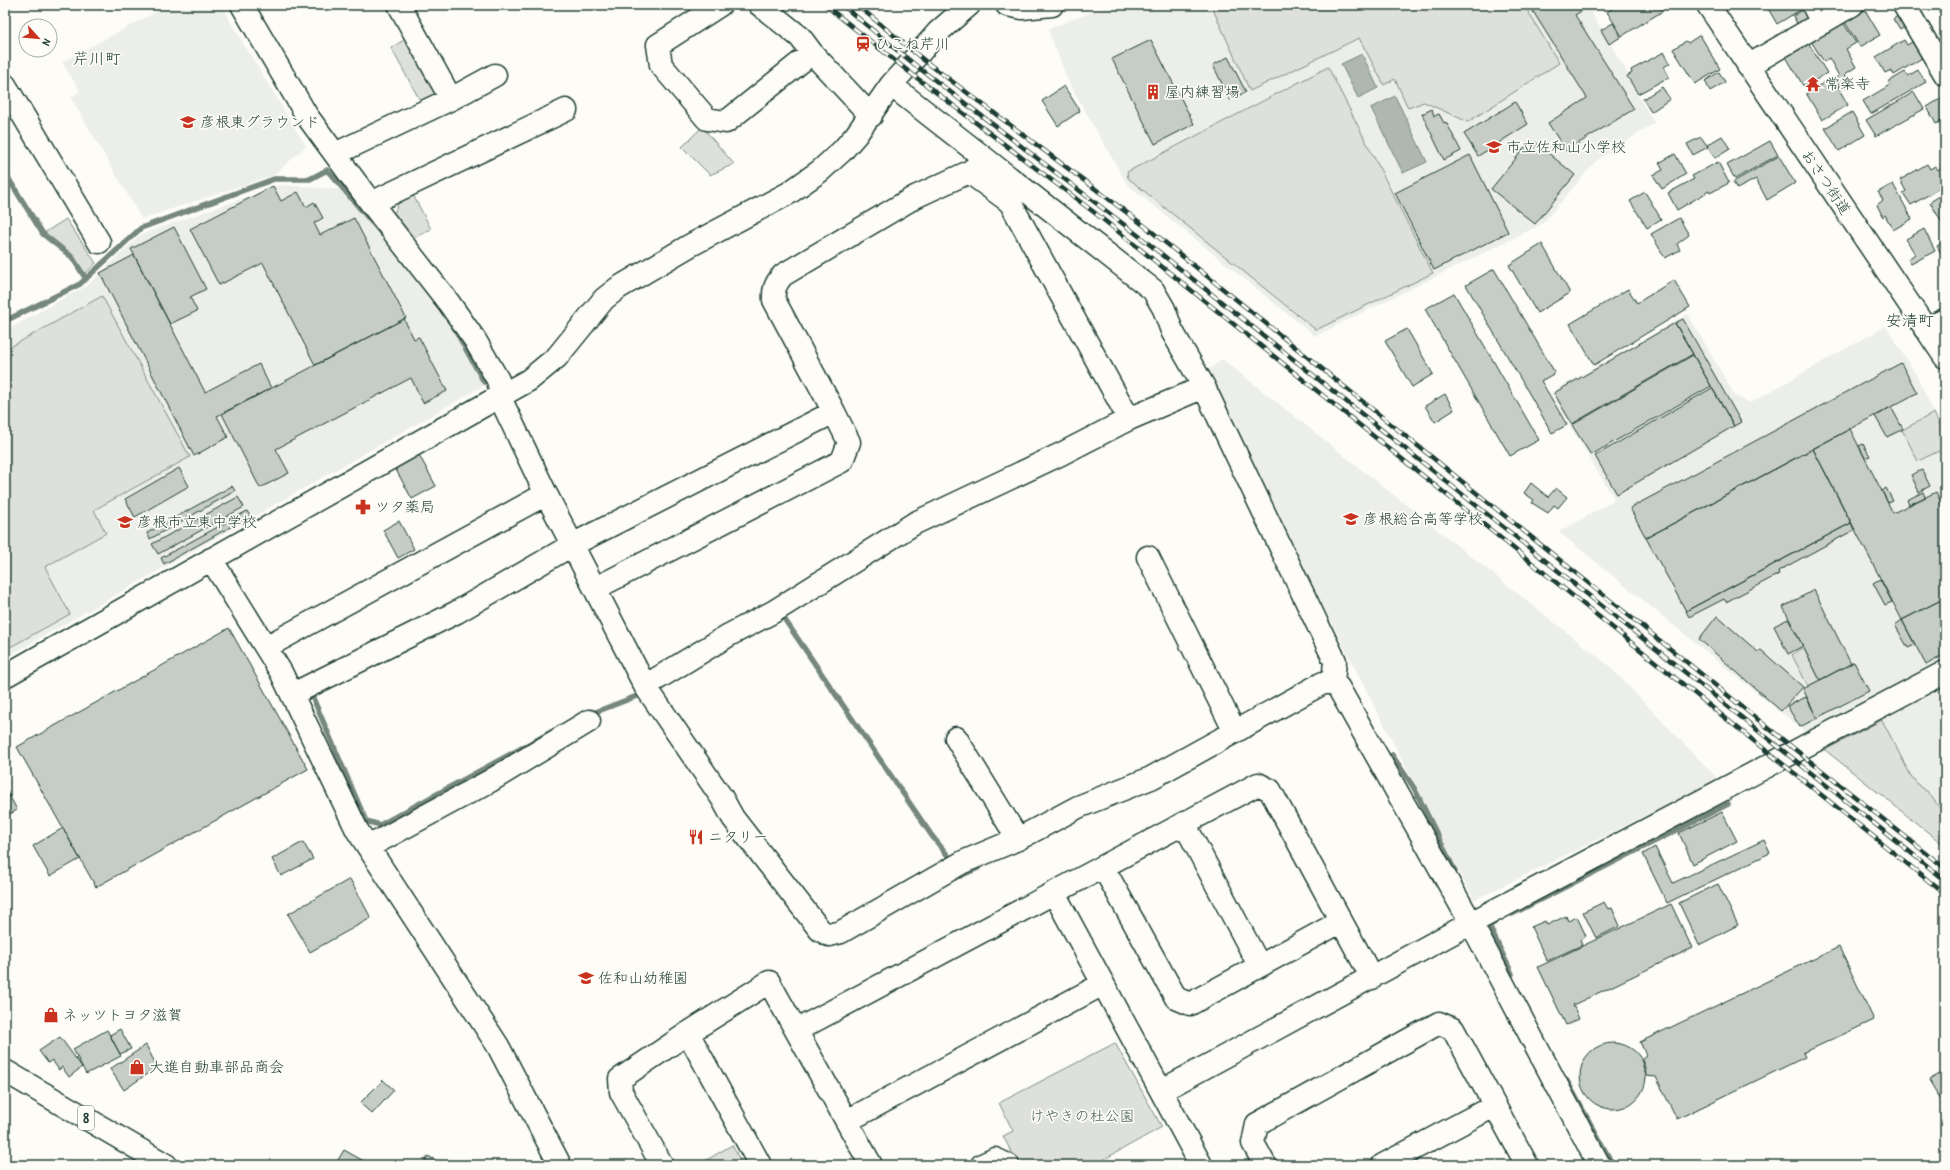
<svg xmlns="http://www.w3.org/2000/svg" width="1950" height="1170" font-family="'Patrick Hand','Klee One',sans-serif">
<rect width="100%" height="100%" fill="#fdfcf7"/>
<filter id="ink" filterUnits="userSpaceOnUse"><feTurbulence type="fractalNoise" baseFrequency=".025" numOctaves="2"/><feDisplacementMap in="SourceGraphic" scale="8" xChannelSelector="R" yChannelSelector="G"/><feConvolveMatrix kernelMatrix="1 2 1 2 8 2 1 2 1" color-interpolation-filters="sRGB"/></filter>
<g filter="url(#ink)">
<path fill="#eceee9" d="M 169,5 L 222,5 L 231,23 L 306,146 L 274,175 L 142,219 L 71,98 L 80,91 L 62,62 Z
M 1110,5 L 1606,5 L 1592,14 L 1627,72 L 1627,76 L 1654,123 L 1596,161 L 1542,224 L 1315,336 L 1127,184 L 1068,81 L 1048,29 Z
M 280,185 L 347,190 L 443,306 L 461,335 L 483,386 L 5,658 L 5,331 L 88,285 L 140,235 Z
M 1688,314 L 1735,396 L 1750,403 L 1886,326 L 1916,375 L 1945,435 L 1945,659 L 1805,732 L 1559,532 L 1615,500 L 1550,393 Z
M 1222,359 L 1608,665 L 1719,780 L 1474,900 L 1204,374 Z
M 1945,687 L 1945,846 L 1825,750 Z"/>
<path fill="#dde0db" stroke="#7e8e88" d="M 1211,5 L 1524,5 L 1559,63 L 1468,122 L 1424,102 L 1408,108 L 1395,79 L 1384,85 L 1359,38 L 1250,91 Z
M 407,38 L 437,97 L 422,104 L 391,48 Z
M 1328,67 L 1433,273 L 1316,330 L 1128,178 L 1127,172 Z
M 702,127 L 734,164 L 710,175 L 682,147 Z
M 411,191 L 431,229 L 414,238 L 394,213 L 402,196 Z
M 66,219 L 96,263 L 85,274 L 73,256 L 44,233 Z
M 102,296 L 190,457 L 94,510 L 106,533 L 45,567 L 70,614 L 5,650 L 5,350 Z
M 1934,413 L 1945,435 L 1945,462 L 1939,451 L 1918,461 L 1902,430 Z
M 1803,647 L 1820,680 L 1808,686 L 1792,655 Z
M 1882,720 L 1911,776 L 1920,787 L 1928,792 L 1945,815 L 1945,846 L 1825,750 Z
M 1115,1043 L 1162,1127 L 1094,1165 L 1018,1165 L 1003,1136 L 1013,1131 L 999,1103 Z
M 732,1145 L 743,1165 L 698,1165 Z"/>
<path fill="#aeb8b1" stroke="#75877f" d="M 1362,54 L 1378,88 L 1358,98 L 1341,64 Z
M 1395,96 L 1427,162 L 1403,173 L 1371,108 Z"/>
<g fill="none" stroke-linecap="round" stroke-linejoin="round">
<path stroke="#75877f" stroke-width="5.5" d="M 5,173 L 43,234 L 72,257 L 86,279
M 5,321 L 80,284 L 141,228 L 274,179 L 310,179 L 327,170 L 382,234
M 457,333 L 484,382
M 785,620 L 932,836 L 949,857
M 313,698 L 366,821 L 380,825 L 555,730
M 588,715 L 642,694
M 1392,755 L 1414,788 L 1455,871
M 960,876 L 978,868
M 1512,914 L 1728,804
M 1494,923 L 1489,926 L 1512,974
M 1567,1081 L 1613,1165"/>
</g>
<path fill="#c6cdc7" stroke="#1f3d34" d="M 1529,5 L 1591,5 L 1575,15 L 1634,109 L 1566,151 L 1548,123 L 1587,98 Z
M 1618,5 L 1659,5 L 1663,11 L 1622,36 L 1607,12 Z
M 1766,5 L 1800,5 L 1802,9 L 1777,24 Z
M 1809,6 L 1816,19 L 1800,29 L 1793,16 Z
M 1865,10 L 1880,35 L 1860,47 L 1845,22 Z
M 1904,12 L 1910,23 L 1900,30 L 1893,19 Z
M 1839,16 L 1856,43 L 1846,49 L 1856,67 L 1845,74 L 1851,84 L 1841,90 L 1835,78 L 1839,76 L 1829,58 L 1824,62 L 1809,38 Z
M 1613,23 L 1621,37 L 1609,44 L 1601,30 Z
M 1700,35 L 1720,69 L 1695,84 L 1673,49 L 1686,41 L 1688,43 Z
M 1917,39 L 1927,55 L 1894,75 L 1891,70 L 1885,73 L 1876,57 L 1904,40 L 1907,45 Z
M 1151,40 L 1194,124 L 1155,144 L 1112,59 Z
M 1809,44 L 1827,73 L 1804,87 L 1786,57 Z
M 1664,52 L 1670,63 L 1664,67 L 1669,77 L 1638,94 L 1627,76 L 1632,73 L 1631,70 Z
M 1228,57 L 1246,92 L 1230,100 L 1213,65 Z
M 1918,70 L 1926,82 L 1871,114 L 1863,101 L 1890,85 L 1888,82 L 1905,72 L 1908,76 Z
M 1719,72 L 1725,82 L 1710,91 L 1705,81 Z
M 1827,81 L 1832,87 L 1836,84 L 1848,105 L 1822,120 L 1806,93 Z
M 1064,86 L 1080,111 L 1058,126 L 1042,101 Z
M 1662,87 L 1670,99 L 1651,112 L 1643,99 Z
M 1914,92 L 1924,109 L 1876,136 L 1866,120 Z
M 1945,96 L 1945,119 L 1936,124 L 1927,107 Z
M 1515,102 L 1528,124 L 1478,156 L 1464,134 Z
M 1432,109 L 1434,116 L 1439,114 L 1444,123 L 1446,122 L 1461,151 L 1444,160 L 1422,114 Z
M 1852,112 L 1865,135 L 1839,151 L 1825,128 Z
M 1722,136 L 1730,149 L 1715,158 L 1707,145 Z
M 1701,137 L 1708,147 L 1693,155 L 1687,144 Z
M 1530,141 L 1534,144 L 1535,142 L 1575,175 L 1535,224 L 1491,189 Z
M 1770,141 L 1778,155 L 1735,179 L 1727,165 Z
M 1675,154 L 1686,174 L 1662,189 L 1653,175 L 1663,170 L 1659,163 Z
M 1470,155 L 1508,232 L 1434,270 L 1395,193 Z
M 1779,156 L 1795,183 L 1767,200 L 1756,179 L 1737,189 L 1733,182 Z
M 1718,162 L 1729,183 L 1710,193 L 1709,191 L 1677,210 L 1668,193 L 1694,179 L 1692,176 Z
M 1927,164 L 1930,169 L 1935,166 L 1938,170 L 1945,166 L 1945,185 L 1911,205 L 1903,193 L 1906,191 L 1900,180 Z
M 1893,184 L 1912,219 L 1893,230 L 1885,215 L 1883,217 L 1877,205 L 1883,200 L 1878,192 Z
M 273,186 L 281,201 L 298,192 L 306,207 L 314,202 L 323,218 L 314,223 L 320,235 L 354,218 L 406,318 L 315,365 L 263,263 L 219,285 L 190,229 Z
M 1645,192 L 1661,219 L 1647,228 L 1630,201 Z
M 1945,193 L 1945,228 L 1930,202 Z
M 1679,218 L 1689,235 L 1677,244 L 1680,250 L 1665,258 L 1651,234 Z
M 174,227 L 206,289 L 190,297 L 197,311 L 170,324 L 131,249 Z
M 1924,229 L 1935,251 L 1911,264 L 1908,259 L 1915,254 L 1906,239 Z
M 1945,241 L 1945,261 L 1937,246 Z
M 1542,244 L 1570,293 L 1537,313 L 1509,265 Z
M 134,255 L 205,392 L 259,364 L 271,388 L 217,416 L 228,437 L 194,456 L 100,273 Z
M 1494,269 L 1555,373 L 1541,381 L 1567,425 L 1552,433 L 1466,285 Z
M 1674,280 L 1690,307 L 1594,365 L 1570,324 L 1628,289 L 1637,303 Z
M 1454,293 L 1539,440 L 1510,456 L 1425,309 Z
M 404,319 L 414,339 L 419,337 L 447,391 L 423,403 L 411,378 L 276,449 L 289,473 L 260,488 L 222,414 Z
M 1683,319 L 1741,422 L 1734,426 L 1675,323 Z
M 1675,323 L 1693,354 L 1572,424 L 1554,393 Z
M 1407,329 L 1433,374 L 1412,387 L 1385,341 Z
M 1693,355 L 1711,386 L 1591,455 L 1572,425 Z
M 1901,363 L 1917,393 L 1646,538 L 1630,508 Z
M 1712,388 L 1734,426 L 1617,494 L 1595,456 Z
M 1445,394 L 1454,410 L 1435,422 L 1425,406 Z
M 1891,407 L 1903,429 L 1887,437 L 1875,416 Z
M 1850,429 L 1893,513 L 1936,492 L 1945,510 L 1945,598 L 1902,620 L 1813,449 Z
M 1863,444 L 1870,456 L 1865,458 L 1859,446 Z
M 1813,449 L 1851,523 L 1686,611 L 1646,538 Z
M 419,455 L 436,486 L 412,499 L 395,468 Z
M 179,468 L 189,486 L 135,517 L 125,499 Z
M 1922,470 L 1930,486 L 1919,492 L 1911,475 Z
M 1531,483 L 1548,497 L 1556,488 L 1567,497 L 1558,508 L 1554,505 L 1548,513 L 1532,503 L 1534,500 L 1524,493 Z
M 232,486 L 235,491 L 150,539 L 147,533 Z
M 1886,488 L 1893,501 L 1888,503 L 1882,491 Z
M 1923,492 L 1925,497 L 1909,505 L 1907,500 Z
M 238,497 L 244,507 L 158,554 L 152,544 Z
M 247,511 L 250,516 L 164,564 L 161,558 Z
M 399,521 L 414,549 L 398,558 L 383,530 Z
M 1851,523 L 1854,530 L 1778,571 L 1779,574 L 1726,602 L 1724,599 L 1689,617 L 1686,611 Z
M 1880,579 L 1892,602 L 1885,605 L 1873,583 Z
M 1814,590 L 1851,664 L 1820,680 L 1783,607 Z
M 1945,598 L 1945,654 L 1926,665 L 1902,620 Z
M 1717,616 L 1758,652 L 1761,650 L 1803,687 L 1781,711 L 1699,639 Z
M 1788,619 L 1803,646 L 1788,654 L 1774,626 Z
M 1902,620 L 1915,645 L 1908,648 L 1895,625 Z
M 229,628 L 308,769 L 96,887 L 17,747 Z
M 1854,662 L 1869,691 L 1817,718 L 1803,689 Z
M 1806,697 L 1817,718 L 1800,727 L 1787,706 Z
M 7,791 L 17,810 L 5,817 L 5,793 Z
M 1722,812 L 1737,841 L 1693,864 L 1679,833 Z
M 63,828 L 80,859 L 50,876 L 33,846 Z
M 1764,840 L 1770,853 L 1667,903 L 1643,854 L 1655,847 L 1673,883 Z
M 303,842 L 313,859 L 281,876 L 272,859 Z
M 350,879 L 371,918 L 310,952 L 288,914 Z
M 1718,884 L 1738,925 L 1699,945 L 1679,903 Z
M 1604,902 L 1608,909 L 1612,908 L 1620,926 L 1596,938 L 1583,912 Z
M 1671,904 L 1692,948 L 1573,1005 L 1579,1019 L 1566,1025 L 1538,967 Z
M 1566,916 L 1568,921 L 1577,917 L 1586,936 L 1580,940 L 1582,945 L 1547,961 L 1531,927 L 1545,921 L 1547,925 Z
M 1839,947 L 1874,1020 L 1803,1053 L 1805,1057 L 1677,1119 L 1656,1077 L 1646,1076 L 1641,1059 L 1646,1055 L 1640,1042 Z
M 120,1029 L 131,1049 L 120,1054 L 110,1035 Z
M 107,1030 L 121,1056 L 86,1074 L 73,1049 Z
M 60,1037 L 82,1067 L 69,1077 L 62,1067 L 59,1070 L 52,1060 L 48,1063 L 39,1051 Z
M1580 1076a33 33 0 1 1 66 0a33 33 0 1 1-66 0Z
M 146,1045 L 157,1067 L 124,1090 L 110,1069 Z
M 1945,1071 L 1945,1107 L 1929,1080 Z
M 383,1080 L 394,1090 L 372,1114 L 360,1103 Z
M 344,1150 L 371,1165 L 335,1165 Z
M 428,1156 L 444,1165 L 422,1165 Z"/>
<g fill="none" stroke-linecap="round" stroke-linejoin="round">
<g stroke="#1f3d34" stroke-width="25">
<path id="minor" d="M 242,5 L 307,116 L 371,203 L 449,303 L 475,340 L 498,380 L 503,404 L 546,494 L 645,686 L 722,798 L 733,818 L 820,930 L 829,935 L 841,932 L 963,862 L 1018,839 L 1078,807 L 1151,778 L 1323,683 L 1333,683 L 1338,687 L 1471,923 L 1599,1165
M 399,5 L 451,99
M 720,5 L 658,45 L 661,65 L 707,119 L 726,122 L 812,53
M 760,5 L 800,37 L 812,53 L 871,116
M 1007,5 L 1022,8 L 1052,5
M 1708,5 L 1945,357
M 1813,5 L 1822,23
M 1904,5 L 1945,74
M 1748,66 L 1852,5
M 5,85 L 99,242
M 335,154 L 451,99 L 495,75
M 969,172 L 1010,202 L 1129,419
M 371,203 L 566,110
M 1925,329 L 1945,320
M 1204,387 L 1335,661 L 1333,683
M 834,412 L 774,300 C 773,289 776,283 783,275 L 915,197 L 969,172 L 985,160
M 1148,557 L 1235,732
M 211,559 L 281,672 L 357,830 L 498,1046 L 560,1165
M 266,647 L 546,494
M 5,676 L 488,403 L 529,380 L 557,357 L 604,299 L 618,288 L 689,246 L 789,193 L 820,171 L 842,151 L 856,135 L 891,85 L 938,32 L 969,5
M 645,686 L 729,635 L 773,612 L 915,523 L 1061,454 L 1129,419 L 1204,387 L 1172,331 L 1164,309 L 1153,290 L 891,85
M 293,694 L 457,612 L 572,545 L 834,412 L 849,442 L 842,461 L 596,588
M 956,738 L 1018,839
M 1184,823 L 1259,965
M 368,847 L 490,781 L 589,721
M 1103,867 L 1176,998 L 1190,1004 L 1340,922
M 1054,893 L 1201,1165
M 797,1030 L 1258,784 L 1270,790 L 1372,978
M 688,1033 L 760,1165
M 1161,1091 L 1471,923 L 1945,672
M 847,1121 L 1103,984
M 662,1165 L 621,1092 L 620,1079 L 688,1033 L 769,982 L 871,1165
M 982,1165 L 995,1159 L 1008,1165
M 1265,1165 L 1253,1143 L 1257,1124 L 1439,1023 L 1453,1029 L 1527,1165
M 1383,1165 L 1494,1106"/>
</g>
<g stroke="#1f3d34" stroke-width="25">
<path id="highway" d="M 5,1071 L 166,1165"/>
</g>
<use href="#minor" stroke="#fdfcf7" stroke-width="22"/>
<use href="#highway" stroke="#fdfcf7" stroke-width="22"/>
<g stroke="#1f3d34" stroke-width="4.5">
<path id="rail" d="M 825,5 L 913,75 L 1095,213 L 1945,894
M 842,5 L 919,68 L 1139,236 L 1945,880
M 857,5 L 925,61 L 1146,227 L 1797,751 L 1945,868"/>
</g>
<use href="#rail" stroke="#fdfcf7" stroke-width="3" stroke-dasharray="9" stroke-linecap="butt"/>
</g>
</g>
<defs>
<g id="station-bare" transform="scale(1.2)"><path d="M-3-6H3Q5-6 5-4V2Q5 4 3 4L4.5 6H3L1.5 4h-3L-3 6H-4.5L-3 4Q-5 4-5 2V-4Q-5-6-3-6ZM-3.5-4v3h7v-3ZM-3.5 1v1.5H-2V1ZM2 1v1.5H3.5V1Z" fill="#c8321e" stroke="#fdfcf7" stroke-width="2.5" paint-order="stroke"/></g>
<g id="temple-bare" transform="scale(1.2)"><path d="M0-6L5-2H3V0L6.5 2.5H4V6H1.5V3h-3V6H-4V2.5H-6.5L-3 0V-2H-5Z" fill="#c8321e" stroke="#fdfcf7" stroke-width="2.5" paint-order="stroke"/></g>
<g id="building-bare" transform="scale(1.2)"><path d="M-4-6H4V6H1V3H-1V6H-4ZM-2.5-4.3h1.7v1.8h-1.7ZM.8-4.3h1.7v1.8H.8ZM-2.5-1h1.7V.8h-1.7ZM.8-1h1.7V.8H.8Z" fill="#c8321e" stroke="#fdfcf7" stroke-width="2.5" paint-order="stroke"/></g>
<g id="school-bare" transform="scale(1.2)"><path d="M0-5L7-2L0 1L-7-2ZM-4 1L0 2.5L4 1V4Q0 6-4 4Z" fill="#c8321e" stroke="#fdfcf7" stroke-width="2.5" paint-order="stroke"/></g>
<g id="pharmacy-bare" transform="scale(1.2)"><path d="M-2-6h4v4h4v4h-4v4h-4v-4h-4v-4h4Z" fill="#c8321e" stroke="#fdfcf7" stroke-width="2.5" paint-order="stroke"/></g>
<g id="restaurant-bare" transform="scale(1.2)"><path d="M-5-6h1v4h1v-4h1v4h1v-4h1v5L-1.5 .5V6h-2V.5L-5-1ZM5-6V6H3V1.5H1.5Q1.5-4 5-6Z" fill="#c8321e" stroke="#fdfcf7" stroke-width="2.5" paint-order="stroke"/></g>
<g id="shop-bare" transform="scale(1.2)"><path d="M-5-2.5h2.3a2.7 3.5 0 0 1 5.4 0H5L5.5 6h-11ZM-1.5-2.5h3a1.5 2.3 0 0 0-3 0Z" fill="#c8321e" stroke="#fdfcf7" stroke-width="2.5" paint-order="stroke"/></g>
</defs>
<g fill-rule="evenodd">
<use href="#station-bare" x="863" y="44"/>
<use href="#temple-bare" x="1813" y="84"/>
<use href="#building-bare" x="1153" y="92"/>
<use href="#school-bare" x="188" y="122"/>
<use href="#school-bare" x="1494" y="147"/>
<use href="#pharmacy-bare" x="363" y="507"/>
<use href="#school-bare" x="1351" y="519"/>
<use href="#school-bare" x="125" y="522"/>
<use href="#restaurant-bare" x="696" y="837"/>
<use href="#school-bare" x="586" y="978"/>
<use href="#shop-bare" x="51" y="1015"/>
<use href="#shop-bare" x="137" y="1067"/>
</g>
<g text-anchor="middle" stroke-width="3.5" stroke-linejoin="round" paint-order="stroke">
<rect fill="#fdfcf7" stroke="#62766e" stroke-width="1" x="78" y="1106" width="16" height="24" rx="3"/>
<g font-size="14" font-weight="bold" fill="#1f3d34">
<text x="86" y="1123">8</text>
</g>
<g font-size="15" fill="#1f3d34" stroke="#fdfcf7" text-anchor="start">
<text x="875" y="49">ひこね芹川</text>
<text x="1825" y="89">常楽寺</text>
<text x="1165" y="97">屋内練習場</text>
<text x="200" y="127">彦根東グラウンド</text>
<text x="1506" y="152">市立佐和山小学校</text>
<text x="375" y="512">ツタ薬局</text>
<text x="1363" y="524">彦根総合高等学校</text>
<text x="137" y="527">彦根市立東中学校</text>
<text x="708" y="842">ニタリー</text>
<text x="598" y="983">佐和山幼稚園</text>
<text x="63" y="1020">ネッツトヨタ滋賀</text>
<text x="149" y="1072">大進自動車部品商会</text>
</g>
<g font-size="15" fill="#1f3d34" stroke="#fdfcf7">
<text transform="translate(1826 182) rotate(56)" y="5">おさつ街道</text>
</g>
<g font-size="15" fill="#455e55" stroke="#fdfcf7">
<text x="1082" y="1121">けやきの杜公園</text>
</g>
<g font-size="16" fill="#1f3d34" stroke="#fdfcf7">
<text x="97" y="64">芹川町</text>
<text x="1910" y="326">安清町</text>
</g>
</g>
<rect width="1950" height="1170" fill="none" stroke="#fdfcf7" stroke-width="20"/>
<rect x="10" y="10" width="1930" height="1150" fill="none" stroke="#1f3d34" stroke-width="1.5" filter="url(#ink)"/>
<g transform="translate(38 38) rotate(117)"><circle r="19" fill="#fdfcf7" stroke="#a4b0a9"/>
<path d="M0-3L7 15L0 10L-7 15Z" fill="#c8321e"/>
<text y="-6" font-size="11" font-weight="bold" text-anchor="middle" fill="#1f3d34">N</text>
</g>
</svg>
